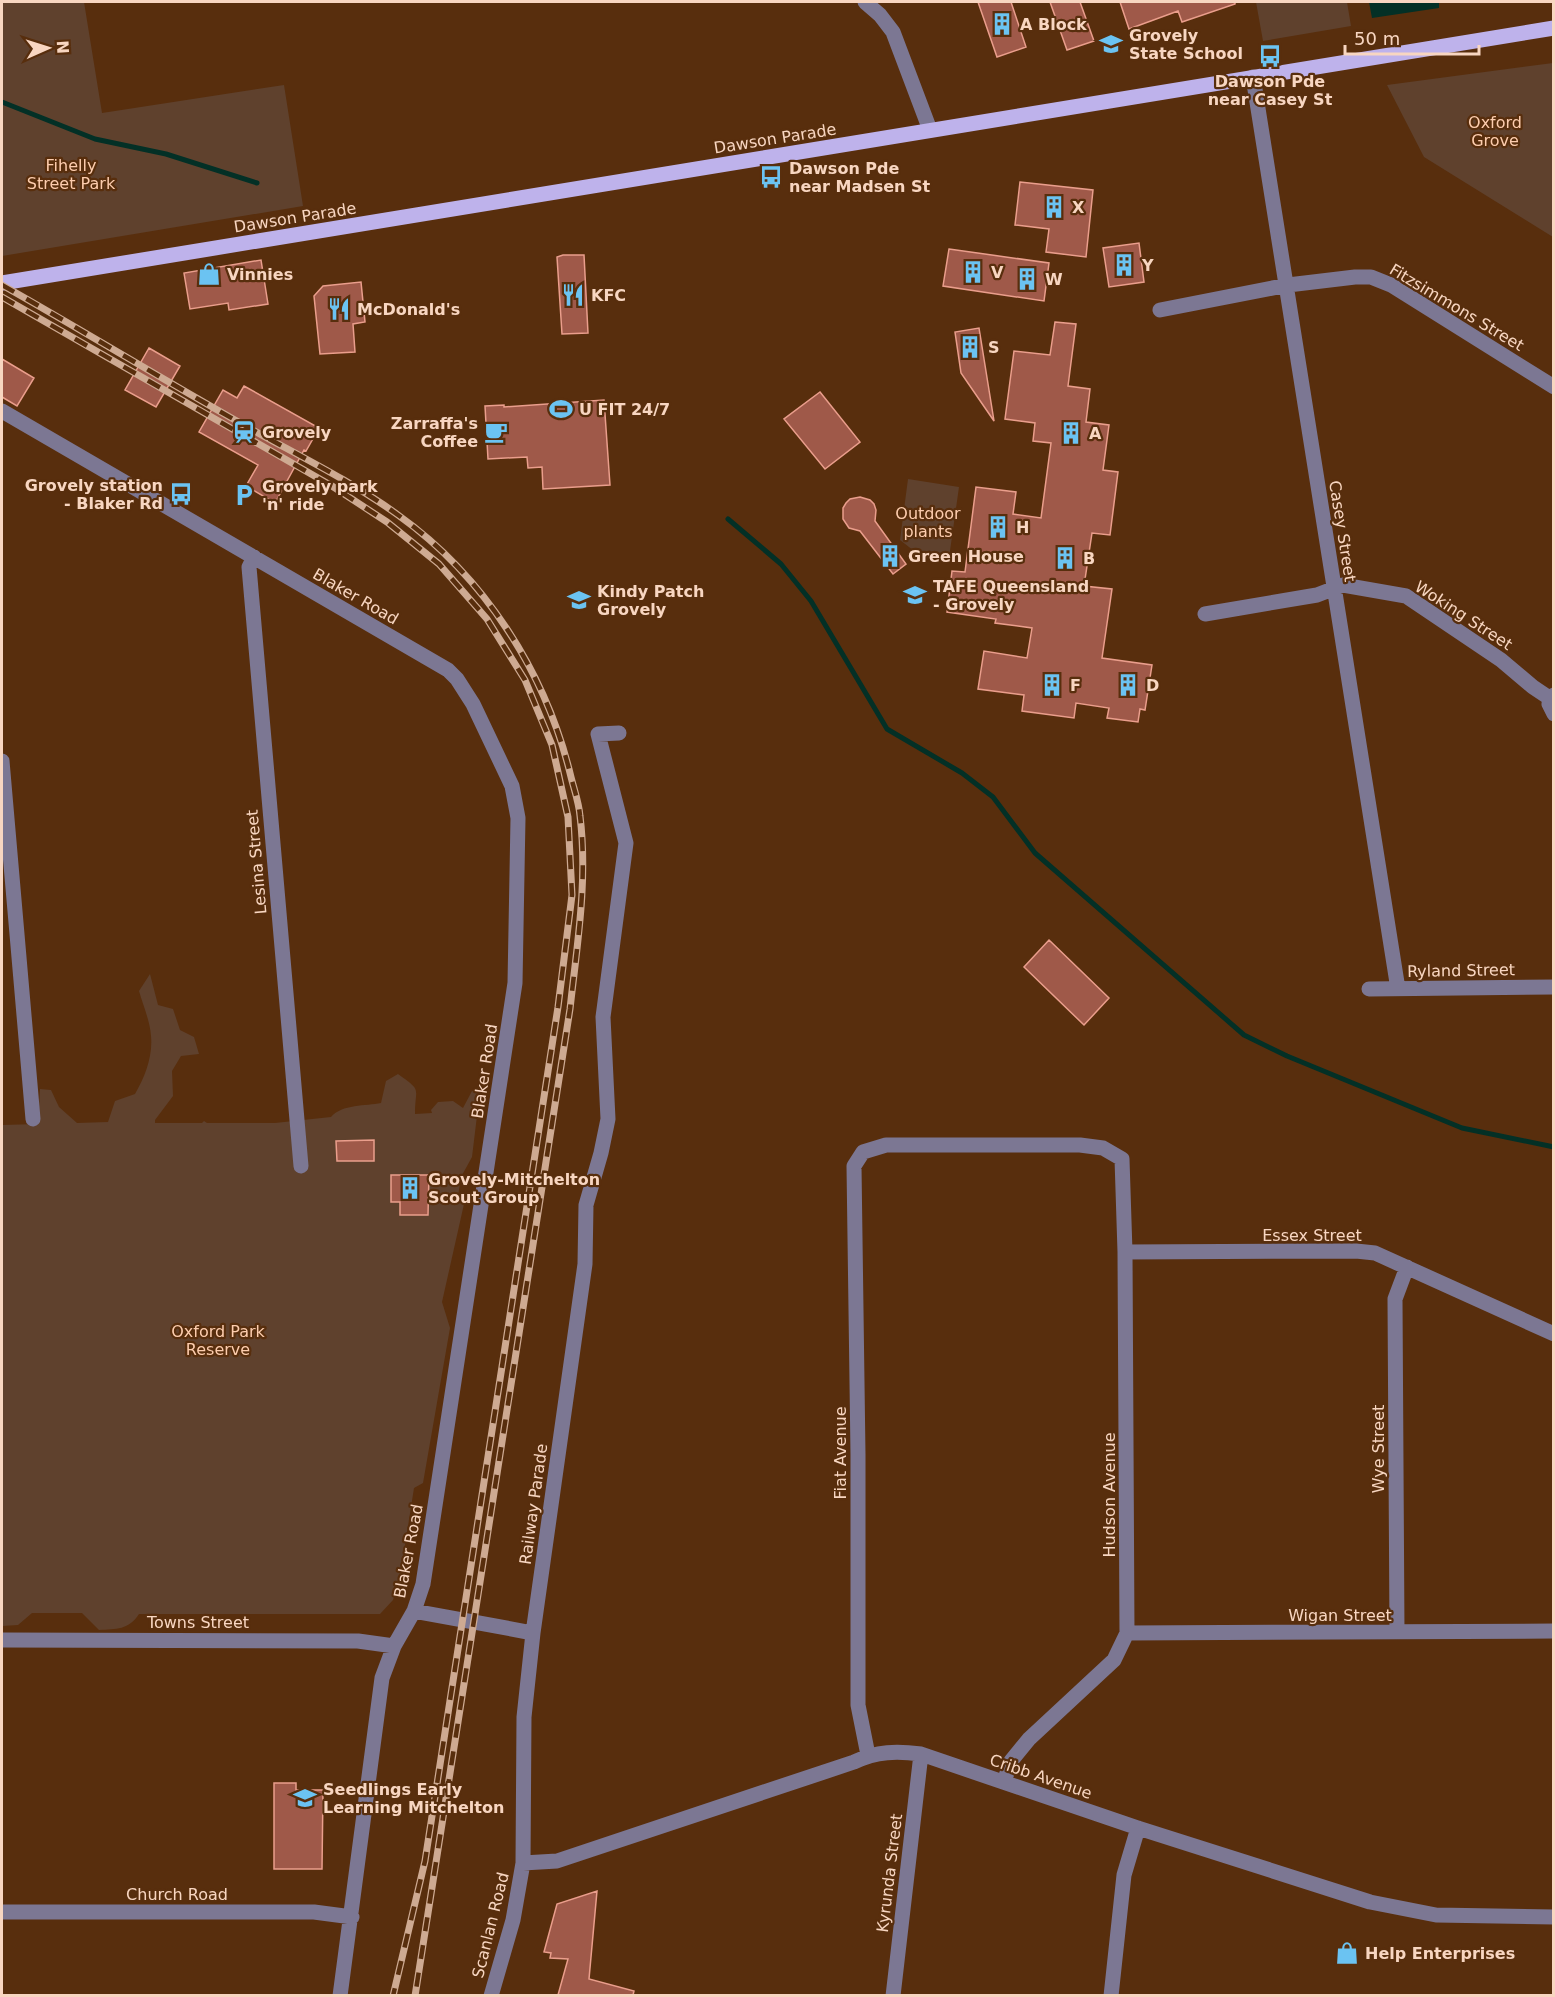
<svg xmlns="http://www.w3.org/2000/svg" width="1555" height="1997" font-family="'DejaVu Sans',sans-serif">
<rect width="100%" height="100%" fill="#582e0d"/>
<path fill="#5f412d" d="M 2,2 L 84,2 L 102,113 L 284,85 L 303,206 L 2,256 Z
M 1256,2 L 1347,2 L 1351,26 L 1263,41 Z
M 1553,63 L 1554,63 L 1553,237 L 1424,157 L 1387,85 Z
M 908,479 L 959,487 L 949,558 L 918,554 L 900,540 Z
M 150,974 L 158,1005 L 173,1009 L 180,1030 L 194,1037 L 199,1054 L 181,1056 L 172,1071 L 173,1096 L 155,1120 L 155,1123 L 202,1123 L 204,1121 L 207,1123 L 275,1123 L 331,1117 C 342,1104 366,1106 381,1103 L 386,1081 L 398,1074 C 423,1092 415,1086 415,1114 L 432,1113 L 431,1110 L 438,1102 L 453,1101 L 463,1108 L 472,1091 L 480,1091 L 472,1157 L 461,1177 L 458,1196 L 464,1204 L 442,1302 L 450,1328 L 423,1483 L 414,1488 L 400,1577 L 393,1600 L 380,1614 L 139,1614 C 129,1630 116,1629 99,1630 L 82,1613 L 32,1613 L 18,1625 L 2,1626 L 2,1125 L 38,1124 L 40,1089 L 51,1090 L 59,1107 L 77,1123 L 108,1122 L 115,1101 L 135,1094 C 145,1077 153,1056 151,1036 C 150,1021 143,1005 139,991 Z"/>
<path fill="#033026" d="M 1369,2 L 1439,2 L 1439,8 L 1372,18 Z"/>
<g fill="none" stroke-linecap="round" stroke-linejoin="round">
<path stroke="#033026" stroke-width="5" d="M 2,102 L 95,139 L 166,154 L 257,183
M 728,519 L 781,564 L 811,601 L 887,729 L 962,773 L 993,797 L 1035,853 L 1244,1035 L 1287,1056 L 1462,1128 L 1554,1147"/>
</g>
<path fill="#9f5949" stroke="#ea9e8c" stroke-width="1.5" d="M 978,2 L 1011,2 L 1026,47 L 997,57 Z
M 1050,2 L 1080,2 L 1094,41 L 1067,50 Z
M 1120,2 L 1235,2 L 1235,4 L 1182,22 L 1178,11 L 1129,29 Z
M 1020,182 L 1093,190 L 1086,257 L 1046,252 L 1049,229 L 1015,225 Z
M 1139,243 L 1144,282 L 1109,287 L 1103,248 Z
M 949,249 L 1049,263 L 1044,301 L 943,286 Z
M 563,255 L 584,255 L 588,333 L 562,334 L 557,257 Z
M 261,260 L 268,304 L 229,310 L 228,303 L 190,309 L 184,273 Z
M 361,282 L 365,322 L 353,324 L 355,352 L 320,354 L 314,296 L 323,286 Z
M 1055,322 L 1076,324 L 1068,386 L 1090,389 L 1086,422 L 1109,425 L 1103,470 L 1118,472 L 1110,535 L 1092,533 L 1084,586 L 1112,589 L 1102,658 L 1152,665 L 1145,710 L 1140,709 L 1138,722 L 1107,718 L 1109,708 L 1076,703 L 1074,718 L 1022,711 L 1024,695 L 978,689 L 984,651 L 1027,658 L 1032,628 L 995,623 L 996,619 L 947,612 L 952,571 L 965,572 L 976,487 L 1016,492 L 1013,514 L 1041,518 L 1051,443 L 1033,441 L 1035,423 L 1005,419 L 1014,351 L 1050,355 Z
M 979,328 L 994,421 L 961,373 L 955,332 Z
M 149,348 L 180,366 L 156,407 L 125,390 Z
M 2,359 L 34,378 L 17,406 L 2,397 Z
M 244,386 L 319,428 L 306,451 L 304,450 L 275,503 L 246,486 L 258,465 L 199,432 L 223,390 L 237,398 Z
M 820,392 L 860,442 L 825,469 L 784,419 Z
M 604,400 L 610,485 L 543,489 L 542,467 L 528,468 L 527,457 L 488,459 L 485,406 L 504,405 L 504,407 Z
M 860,497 L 870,500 L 874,504 L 876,510 L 875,521 L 906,564 L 893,574 L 860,531 L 849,528 L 843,519 L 843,508 L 846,503 L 850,499 Z
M 1049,940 L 1109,998 L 1084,1025 L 1024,967 Z
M 374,1140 L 374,1161 L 337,1161 L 336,1141 Z
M 391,1175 L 429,1175 L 428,1215 L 400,1215 L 400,1202 L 391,1202 Z
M 274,1783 L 296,1783 L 296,1790 L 323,1790 L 322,1869 L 274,1869 Z
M 597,1891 L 589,1979 L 634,1991 L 633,1995 L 558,1995 L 568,1959 L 550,1958 L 551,1953 L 544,1952 L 557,1904 Z"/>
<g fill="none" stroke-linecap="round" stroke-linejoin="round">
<path stroke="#7c7793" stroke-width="15" d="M 865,2 L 880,15 L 893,32 L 930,130
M 1253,77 L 1398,989
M 1160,310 L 1288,285 L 1355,277 L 1371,277 L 1391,285 L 1554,387
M 2,411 L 448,670 L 457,679 L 473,704 L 512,786 L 518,818 L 515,983 L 423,1584 L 414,1611 L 394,1646 L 382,1678 L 340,1996
M 254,557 L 249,567 L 301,1166
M 1205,614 L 1317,595 L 1343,585 L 1406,596 L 1501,660 L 1533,687 L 1551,699
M 1554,695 L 1549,704 L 1554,714
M 2,761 L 33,1119
M 1369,989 L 1554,987
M 1125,1252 L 1356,1251 L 1375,1253 L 1554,1334
M 414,1611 L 533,1633
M 1397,1632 L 1395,1299 L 1407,1267
M 1127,1633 L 1554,1631
M 2,1640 L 358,1641 L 394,1646
M 868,1755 L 858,1705 L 858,1454 L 854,1166 L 863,1152 L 886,1145 L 1080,1145 L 1103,1148 L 1122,1159 L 1125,1252 L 1127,1633 L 1114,1660 L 1029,1739 L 1011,1761 L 1004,1782
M 523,1863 L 557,1861 L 854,1762 C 877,1751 897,1751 921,1754 L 1138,1828 L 1370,1902 L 1436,1915 L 1554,1917
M 2,1912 L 314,1912 L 352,1917
M 491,1996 L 513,1920 L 523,1863 L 524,1717 L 533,1633 L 585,1264 L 586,1205 L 601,1153 L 608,1119 L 603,1017 L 626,843 L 598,734 L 619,733
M 893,1996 L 921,1754
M 1111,1996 L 1124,1875 L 1138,1828"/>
<path stroke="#beb2eb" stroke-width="15" d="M 2,283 L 1554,28"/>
<g stroke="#ceaa92" stroke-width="7">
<path id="rail" d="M 2,285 C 80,329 157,376 235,420 C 289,451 347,478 398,515 C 485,577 546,673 571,777 C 574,789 579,803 580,816 C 588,881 577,945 570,1009 L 415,1996
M 2,297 L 332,486 L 387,522 L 439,564 L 487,619 L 525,680 L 552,745 L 568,817 L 572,895 L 558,1007 L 425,1861 L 393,1996"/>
</g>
<use href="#rail" stroke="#582e0d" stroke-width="4.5" stroke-dasharray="14" stroke-linecap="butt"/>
</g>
<defs>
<g id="building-bare" transform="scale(1.8)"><path d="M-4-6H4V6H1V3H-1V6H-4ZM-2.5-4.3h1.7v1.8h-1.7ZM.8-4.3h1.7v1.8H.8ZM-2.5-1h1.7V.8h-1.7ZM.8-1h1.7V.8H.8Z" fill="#6bc3f2" stroke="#582e0d" stroke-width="2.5" paint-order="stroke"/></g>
<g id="school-bare" transform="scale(1.8)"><path d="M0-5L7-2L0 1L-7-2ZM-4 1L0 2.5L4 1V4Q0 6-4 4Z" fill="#6bc3f2" stroke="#582e0d" stroke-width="2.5" paint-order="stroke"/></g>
<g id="bus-bare" transform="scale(1.8)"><path d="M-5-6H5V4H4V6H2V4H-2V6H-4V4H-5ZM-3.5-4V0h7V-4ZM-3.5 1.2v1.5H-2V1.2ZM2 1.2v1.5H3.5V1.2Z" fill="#6bc3f2" stroke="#582e0d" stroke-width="2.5" paint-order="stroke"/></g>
<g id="shop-bare" transform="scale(1.8)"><path d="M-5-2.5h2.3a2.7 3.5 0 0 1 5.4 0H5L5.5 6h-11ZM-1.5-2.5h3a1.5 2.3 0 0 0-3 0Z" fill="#6bc3f2" stroke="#582e0d" stroke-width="2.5" paint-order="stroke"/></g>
<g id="restaurant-bare" transform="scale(1.8)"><path d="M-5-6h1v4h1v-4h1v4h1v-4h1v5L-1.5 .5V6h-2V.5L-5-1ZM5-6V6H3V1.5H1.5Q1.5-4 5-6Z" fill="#6bc3f2" stroke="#582e0d" stroke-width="2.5" paint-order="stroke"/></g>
<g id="stadium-bare" transform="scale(1.8)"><path d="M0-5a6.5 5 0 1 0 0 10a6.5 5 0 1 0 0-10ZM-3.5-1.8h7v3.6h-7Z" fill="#6bc3f2" stroke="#582e0d" stroke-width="2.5" paint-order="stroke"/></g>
<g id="station-bare" transform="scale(1.8)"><path d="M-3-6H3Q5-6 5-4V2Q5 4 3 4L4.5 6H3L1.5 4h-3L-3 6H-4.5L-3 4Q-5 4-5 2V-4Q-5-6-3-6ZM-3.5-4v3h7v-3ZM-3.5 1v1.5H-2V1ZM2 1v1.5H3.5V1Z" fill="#6bc3f2" stroke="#582e0d" stroke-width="2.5" paint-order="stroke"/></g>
<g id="cafe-bare" transform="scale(1.8)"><path d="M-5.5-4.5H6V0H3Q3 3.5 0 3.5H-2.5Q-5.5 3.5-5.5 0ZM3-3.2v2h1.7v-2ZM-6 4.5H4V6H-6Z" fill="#6bc3f2" stroke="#582e0d" stroke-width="2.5" paint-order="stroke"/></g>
<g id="parking-bare" transform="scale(1.8)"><path d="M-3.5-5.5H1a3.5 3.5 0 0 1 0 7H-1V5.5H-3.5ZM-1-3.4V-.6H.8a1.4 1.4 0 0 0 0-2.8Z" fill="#6bc3f2" stroke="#582e0d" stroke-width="2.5" paint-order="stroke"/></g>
<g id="university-bare" transform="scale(1.8)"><path d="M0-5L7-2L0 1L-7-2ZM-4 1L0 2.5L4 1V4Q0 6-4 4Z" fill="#6bc3f2" stroke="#582e0d" stroke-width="2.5" paint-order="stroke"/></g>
</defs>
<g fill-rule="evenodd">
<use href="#building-bare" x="1002" y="24"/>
<use href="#school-bare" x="1111" y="44"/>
<use href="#bus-bare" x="1270" y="56"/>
<use href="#bus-bare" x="771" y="177"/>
<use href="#building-bare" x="1054" y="207"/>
<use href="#building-bare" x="1124" y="265"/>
<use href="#building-bare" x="973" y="272"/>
<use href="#shop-bare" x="209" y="274"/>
<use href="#building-bare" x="1027" y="279"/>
<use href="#restaurant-bare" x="573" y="295"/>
<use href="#restaurant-bare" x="339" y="309"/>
<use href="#building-bare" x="970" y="347"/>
<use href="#stadium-bare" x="561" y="409"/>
<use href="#station-bare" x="244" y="432"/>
<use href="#cafe-bare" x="496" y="432"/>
<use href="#building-bare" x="1071" y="433"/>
<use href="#bus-bare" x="181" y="494"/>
<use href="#parking-bare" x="244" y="495"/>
<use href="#building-bare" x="998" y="527"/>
<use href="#building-bare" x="890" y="556"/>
<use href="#building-bare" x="1065" y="558"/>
<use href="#university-bare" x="915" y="595"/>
<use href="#school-bare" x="579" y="600"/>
<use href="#building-bare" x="1052" y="685"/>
<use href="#building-bare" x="1128" y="685"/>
<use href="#building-bare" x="410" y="1188"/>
<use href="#school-bare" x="305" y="1798"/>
<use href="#shop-bare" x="1347" y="1953"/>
</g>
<g text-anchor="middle" stroke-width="4.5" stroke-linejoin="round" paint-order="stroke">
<g font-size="16" font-weight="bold" fill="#f8d6c1" stroke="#582e0d" text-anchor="start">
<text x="1020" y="30">A Block</text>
<text x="1129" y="41">Grovely<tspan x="1129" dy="18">State School</tspan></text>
<text x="1270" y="87" text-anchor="middle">Dawson Pde<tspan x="1270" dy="18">near Casey St</tspan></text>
<text x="789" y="174">Dawson Pde<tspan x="789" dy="18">near Madsen St</tspan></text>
<text x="1072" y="213">X</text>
<text x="1142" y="271">Y</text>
<text x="991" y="278">V</text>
<text x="227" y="280">Vinnies</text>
<text x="1045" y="285">W</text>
<text x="591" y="301">KFC</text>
<text x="357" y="315">McDonald's</text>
<text x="988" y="353">S</text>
<text x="579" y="415">U FIT 24/7</text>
<text x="478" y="429" text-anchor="end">Zarraffa's<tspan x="478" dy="18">Coffee</tspan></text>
<text x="262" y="438">Grovely</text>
<text x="1089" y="439">A</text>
<text x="163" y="491" text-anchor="end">Grovely station<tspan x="163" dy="18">- Blaker Rd</tspan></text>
<text x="262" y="492">Grovely park<tspan x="262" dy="18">'n' ride</tspan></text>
<text x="1016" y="533">H</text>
<text x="908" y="562">Green House</text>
<text x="1083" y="564">B</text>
<text x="933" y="592">TAFE Queensland<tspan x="933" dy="18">- Grovely</tspan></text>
<text x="597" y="597">Kindy Patch<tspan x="597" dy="18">Grovely</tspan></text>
<text x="1070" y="691">F</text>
<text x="1146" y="691">D</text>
<text x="428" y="1185">Grovely-Mitchelton<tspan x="428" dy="18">Scout Group</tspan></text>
<text x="323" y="1795">Seedlings Early<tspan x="323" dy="18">Learning Mitchelton</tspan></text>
<text x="1365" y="1959">Help Enterprises</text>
</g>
<g font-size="16" fill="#fdcdae" stroke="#582e0d">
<text x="1495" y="128">Oxford<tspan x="1495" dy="18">Grove</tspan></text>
<text x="71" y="171">Fihelly<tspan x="71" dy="18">Street Park</tspan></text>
<text x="928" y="519">Outdoor<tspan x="928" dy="18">plants</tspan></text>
<text x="218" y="1337">Oxford Park<tspan x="218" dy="18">Reserve</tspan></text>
</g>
<g font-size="16" fill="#f8d6c1" stroke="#582e0d">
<text transform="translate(775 138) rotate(-9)" y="6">Dawson Parade</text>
<text transform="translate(295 217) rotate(-9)" y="6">Dawson Parade</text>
<text transform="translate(1457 307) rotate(31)" y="6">Fitzsimmons Street</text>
<text transform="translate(1343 531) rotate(81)" y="6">Casey Street</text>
<text transform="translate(356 596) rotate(30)" y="6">Blaker Road</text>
<text transform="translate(1464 615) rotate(33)" y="6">Woking Street</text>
<text transform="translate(256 862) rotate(-95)" y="6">Lesina Street</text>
<text transform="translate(1461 970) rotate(-1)" y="6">Ryland Street</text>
<text transform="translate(484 1071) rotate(-81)" y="6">Blaker Road</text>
<text x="1312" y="1241">Essex Street</text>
<text transform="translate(1378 1449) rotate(-90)" y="6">Wye Street</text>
<text transform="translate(840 1453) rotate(-90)" y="6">Fiat Avenue</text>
<text transform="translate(1109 1495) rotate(-90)" y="6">Hudson Avenue</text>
<text transform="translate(533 1504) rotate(-82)" y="6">Railway Parade</text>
<text transform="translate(408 1551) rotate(-79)" y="6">Blaker Road</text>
<text x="1340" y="1621">Wigan Street</text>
<text x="198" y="1628">Towns Street</text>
<text transform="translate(1041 1776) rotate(19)" y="6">Cribb Avenue</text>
<text transform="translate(889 1873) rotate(-83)" y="6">Kyrunda Street</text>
<text x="177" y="1900">Church Road</text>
<text transform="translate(490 1925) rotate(-76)" y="6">Scanlan Road</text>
</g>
</g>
<rect width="1555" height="1997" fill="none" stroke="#f8d6c1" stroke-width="6"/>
<g transform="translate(48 48) rotate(87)" stroke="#582e0d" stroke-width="4.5" paint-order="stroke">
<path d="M0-4.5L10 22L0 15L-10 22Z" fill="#f8d6c1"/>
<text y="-9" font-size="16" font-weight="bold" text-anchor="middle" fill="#f8d6c1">N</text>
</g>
<path d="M1345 45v9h134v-9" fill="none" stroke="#f8d6c1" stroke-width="3"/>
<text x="1354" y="45" font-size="18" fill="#f8d6c1" stroke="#582e0d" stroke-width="4.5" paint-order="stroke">50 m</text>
</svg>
